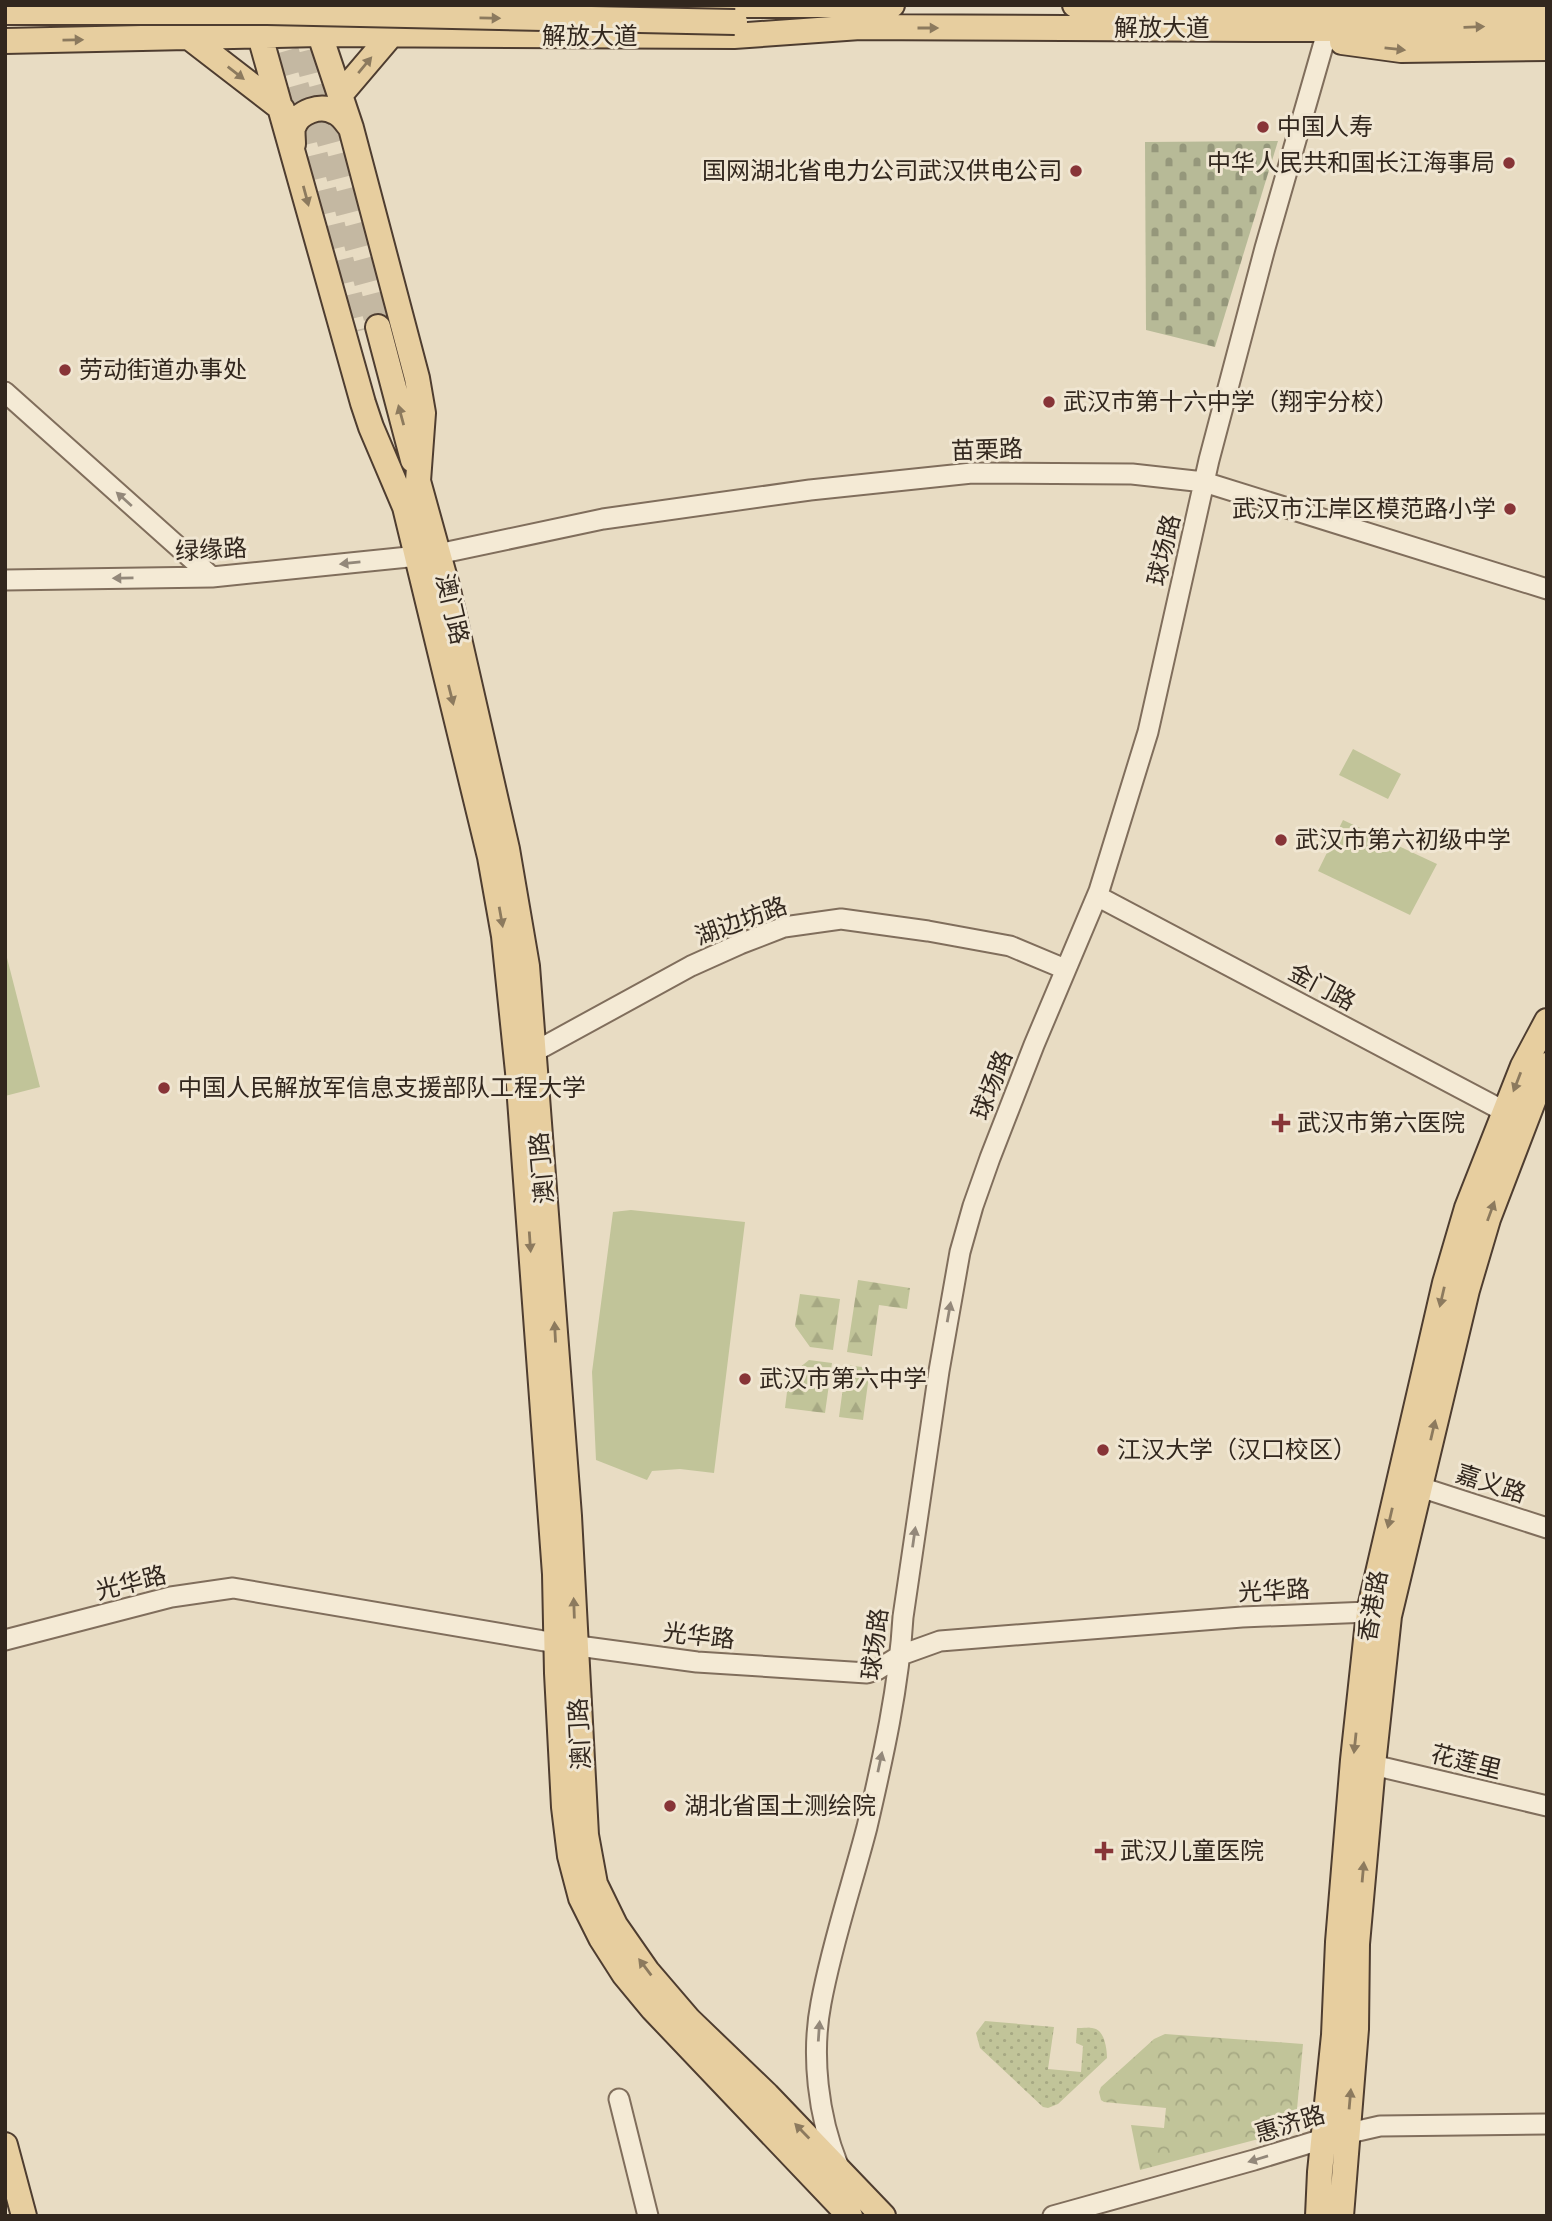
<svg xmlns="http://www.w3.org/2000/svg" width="1552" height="2221" font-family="Literata,'Noto Sans SC',serif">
<defs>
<pattern id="grass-dots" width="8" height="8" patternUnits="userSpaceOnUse" patternTransform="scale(1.75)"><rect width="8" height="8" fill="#c1c499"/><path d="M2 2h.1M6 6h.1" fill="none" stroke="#a6a883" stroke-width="1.8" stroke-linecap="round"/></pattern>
<pattern id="forest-firs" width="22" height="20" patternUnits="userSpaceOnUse" patternTransform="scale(1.75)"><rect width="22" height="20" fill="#c1c499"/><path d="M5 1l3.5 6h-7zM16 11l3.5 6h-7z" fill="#a6a883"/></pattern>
<pattern id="cemetery-stones" width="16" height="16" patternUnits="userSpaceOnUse" patternTransform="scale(1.75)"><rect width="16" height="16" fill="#b7ba97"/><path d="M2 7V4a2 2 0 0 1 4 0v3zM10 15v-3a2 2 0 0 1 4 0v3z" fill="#95977b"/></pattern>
<pattern id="park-crowns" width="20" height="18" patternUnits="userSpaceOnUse" patternTransform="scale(1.75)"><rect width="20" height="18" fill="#c1c499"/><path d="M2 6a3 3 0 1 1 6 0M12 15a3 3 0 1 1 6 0" fill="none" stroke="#a6a883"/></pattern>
</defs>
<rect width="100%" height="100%" fill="#e8dcc3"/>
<path fill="url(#grass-dots)" d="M 985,2021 L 1054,2027 L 1048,2069 L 1081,2072 L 1083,2046 L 1076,2043 L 1077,2028 C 1082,2028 1092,2027 1096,2029 C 1105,2033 1107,2050 1107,2058 L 1058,2104 L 1048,2108 L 1043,2107 L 980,2048 L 976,2033 Z"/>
<path fill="url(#forest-firs)" d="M 858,1280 L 910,1288 L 907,1309 L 879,1305 L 872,1356 L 847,1352 Z
M 800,1294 L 840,1299 L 833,1350 L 810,1347 L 795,1326 Z
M 809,1360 L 832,1363 L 825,1413 L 785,1408 L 789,1376 Z
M 846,1365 L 870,1368 L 863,1420 L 839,1417 Z"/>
<path fill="url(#cemetery-stones)" d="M 1278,141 L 1215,347 L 1146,330 L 1145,142 Z"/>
<path fill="url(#park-crowns)" d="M 1165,2034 L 1303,2044 L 1296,2120 L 1285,2132 L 1140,2170 L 1131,2125 L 1164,2128 L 1166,2108 L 1104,2102 L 1101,2100 L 1099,2092 L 1101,2087 L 1154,2039 Z"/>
<path fill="#c1c499" d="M 1353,749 L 1401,774 L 1388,799 L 1339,775 Z
M 1343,820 L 1437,864 L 1410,915 L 1318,871 Z
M 5,950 L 40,1087 L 5,1096 Z
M 631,1210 L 745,1222 L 714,1473 L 680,1469 L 652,1471 L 647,1480 L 596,1460 L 592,1372 L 613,1212 Z"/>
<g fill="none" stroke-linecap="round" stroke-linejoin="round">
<path stroke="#c4b8a2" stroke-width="24" stroke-dasharray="24 12" stroke-linecap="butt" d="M 277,16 L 311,136 L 359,331
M 296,16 L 378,327"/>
<g stroke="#806e5c" stroke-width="23">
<path id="minor" d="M 5,392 L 212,577
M 5,580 L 212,577 L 438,554 L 603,519 L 810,490 L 972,473 L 1132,474 L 1204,482 L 1547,589
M 1097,896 L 1517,1118
M 534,1052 L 691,966 L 740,944 L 784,927 L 841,919 L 928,931 L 1010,946 L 1065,969
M 1420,1487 L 1547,1528
M 5,1640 L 171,1597 L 233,1588 L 556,1643 L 697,1662 L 867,1673 L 877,1670 L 901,1655 L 940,1641 L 1242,1617 L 1369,1612 L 1381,1614
M 1373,1765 L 1547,1806
M 619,2099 L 648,2216
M 838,2165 C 818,2116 811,2055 821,2003 C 832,1943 852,1885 867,1827 C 883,1758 899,1687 903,1617 L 939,1371 L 960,1252 L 973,1206 L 990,1158 L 1034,1045 L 1099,891 L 1148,732 L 1209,460 L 1265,248 L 1325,39
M 1053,2216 L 1254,2160 L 1323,2139 L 1380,2126 L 1547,2124"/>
</g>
<g stroke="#4e3d30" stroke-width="28">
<path id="major" d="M 258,5 L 260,36 L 363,403 L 371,427 L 405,507 L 490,857 L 504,936 L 518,1072 L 555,1574 L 557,1673 L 564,1807 L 570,1856 L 581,1898 L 601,1938 L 624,1974 L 653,2009 L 850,2216
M 310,5 L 351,128 L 417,378 L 423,413 L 418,481 L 447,586 L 507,849 L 527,966 L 569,1516 L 586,1835 L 595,1884 L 615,1925 L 647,1971 L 689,2020 L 767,2095 L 883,2216
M 674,5 L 892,5
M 1075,5 L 1401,10 L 1547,9
M 844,27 L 1255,29 L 1406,29 L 1547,25
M 190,38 L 282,109
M 5,41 L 320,34 L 734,36 L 860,27
M 1342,42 L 1401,50 L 1547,48
M 340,95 L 391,35
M 293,144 C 293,139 292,132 293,128 C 298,111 321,104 335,112 C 342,115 346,122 351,128
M 378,327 L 413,460
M 5,2145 L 24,2216
M 1318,2216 L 1320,2172 L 1334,2035 L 1338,1942 L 1353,1760 L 1369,1612 L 1445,1283 L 1467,1208 L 1523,1066 L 1547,1021
M 1341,2216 L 1356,2029 L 1357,1944 L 1373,1765 L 1389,1616 L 1467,1290 L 1488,1219 L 1547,1065"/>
</g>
<use href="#minor" stroke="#f4ead5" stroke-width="19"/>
<use href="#major" stroke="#e7ce9f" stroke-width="24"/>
<g stroke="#4e3d30" stroke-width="28" stroke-linecap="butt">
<path id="major-bridge" d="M 5,12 L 267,12 L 735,22"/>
</g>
<use href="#major-bridge" stroke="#e7ce9f" stroke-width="24"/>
</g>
<defs><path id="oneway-solid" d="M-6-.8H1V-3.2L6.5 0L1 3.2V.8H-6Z" transform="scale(1.75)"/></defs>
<g fill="#8c7a5e">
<use href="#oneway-solid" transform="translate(490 18) rotate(1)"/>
<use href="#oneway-solid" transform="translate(1474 27) rotate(-2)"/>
<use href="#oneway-solid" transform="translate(928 28)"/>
<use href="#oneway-solid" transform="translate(73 40) rotate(-1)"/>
<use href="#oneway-solid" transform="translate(1395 49) rotate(6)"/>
<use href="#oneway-solid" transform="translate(365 65) rotate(-50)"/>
<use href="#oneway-solid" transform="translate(236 73) rotate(38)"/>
<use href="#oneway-solid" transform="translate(306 196) rotate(75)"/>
<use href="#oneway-solid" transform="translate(401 415) rotate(-105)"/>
<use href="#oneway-solid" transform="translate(451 695) rotate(76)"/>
<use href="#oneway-solid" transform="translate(501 917) rotate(80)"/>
<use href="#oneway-solid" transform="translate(1517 1082) rotate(111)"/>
<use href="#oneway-solid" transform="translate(1491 1211) rotate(-70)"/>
<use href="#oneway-solid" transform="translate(530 1242) rotate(86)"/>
<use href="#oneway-solid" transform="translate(1442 1297) rotate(103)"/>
<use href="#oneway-solid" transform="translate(555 1332) rotate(-93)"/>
<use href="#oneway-solid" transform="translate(1433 1430) rotate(-77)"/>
<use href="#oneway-solid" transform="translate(1390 1518) rotate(103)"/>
<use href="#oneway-solid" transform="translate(574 1608) rotate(-92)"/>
<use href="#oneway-solid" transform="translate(1355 1743) rotate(96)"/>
<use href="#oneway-solid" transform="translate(1363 1872) rotate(-85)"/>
<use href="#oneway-solid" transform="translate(645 1967) rotate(-127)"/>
<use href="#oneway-solid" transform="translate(1350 2099) rotate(-85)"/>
<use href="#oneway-solid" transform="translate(802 2131) rotate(-134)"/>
</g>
<g fill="#93887a">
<use href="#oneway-solid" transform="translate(124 499) rotate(-138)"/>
<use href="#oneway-solid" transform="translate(350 563) rotate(174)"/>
<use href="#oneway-solid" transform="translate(123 578) rotate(179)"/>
<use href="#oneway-solid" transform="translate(949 1312) rotate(-80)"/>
<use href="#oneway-solid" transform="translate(914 1537) rotate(-82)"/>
<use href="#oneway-solid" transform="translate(880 1762) rotate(-78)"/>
<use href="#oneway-solid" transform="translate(819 2031) rotate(-86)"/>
<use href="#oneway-solid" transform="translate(1258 2159) rotate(163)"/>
</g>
<g fill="#873437" stroke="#f0e6d2" stroke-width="2.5">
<circle cx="1263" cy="127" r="7"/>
<circle cx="1509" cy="163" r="7"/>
<circle cx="1076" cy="171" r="7"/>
<circle cx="65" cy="370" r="7"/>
<circle cx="1049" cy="402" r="7"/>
<circle cx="1510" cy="509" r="7"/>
<circle cx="1281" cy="840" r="7"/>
<circle cx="164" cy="1088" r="7"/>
<path d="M1277.5 1112.5h7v7h7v7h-7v7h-7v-7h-7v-7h7z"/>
<circle cx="745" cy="1379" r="7"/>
<circle cx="1103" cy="1450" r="7"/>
<circle cx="670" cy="1806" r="7"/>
<path d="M1100.5 1840.5h7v7h7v7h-7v7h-7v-7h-7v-7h7z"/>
</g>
<g text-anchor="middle" stroke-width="6" stroke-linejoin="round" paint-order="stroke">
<g font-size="24" fill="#32271e" stroke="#f0e6d2">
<text x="1162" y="36">解放大道</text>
<text x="590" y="44">解放大道</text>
<text transform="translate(987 450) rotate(-2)" y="8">苗栗路</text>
<text transform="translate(211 550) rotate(-3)" y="8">绿缘路</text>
<text transform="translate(1164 550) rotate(-77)" y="8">球场路</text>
<text transform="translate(452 609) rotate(77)" y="8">澳门路</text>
<text transform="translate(741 921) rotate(-20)" y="8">湖边坊路</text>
<text transform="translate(1322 987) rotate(28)" y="8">金门路</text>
<text transform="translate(992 1085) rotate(-69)" y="8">球场路</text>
<text transform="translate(542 1168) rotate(-95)" y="8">澳门路</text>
<text transform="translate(1491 1484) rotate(18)" y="8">嘉义路</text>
<text transform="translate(131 1583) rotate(-14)" y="8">光华路</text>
<text transform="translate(1274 1591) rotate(-3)" y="8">光华路</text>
<text transform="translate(1373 1606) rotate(-80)" y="8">香港路</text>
<text transform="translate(699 1636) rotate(6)" y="8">光华路</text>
<text transform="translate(875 1644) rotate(-83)" y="8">球场路</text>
<text transform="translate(580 1734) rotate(-93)" y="8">澳门路</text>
<text transform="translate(1466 1762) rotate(14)" y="8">花莲里</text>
<text transform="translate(1290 2124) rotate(-17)" y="8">惠济路</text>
</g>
<g font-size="24" fill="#32271e" stroke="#f0e6d2" text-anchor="start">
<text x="1277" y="135">中国人寿</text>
<text x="1495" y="171" text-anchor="end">中华人民共和国长江海事局</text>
<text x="1062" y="179" text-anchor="end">国网湖北省电力公司武汉供电公司</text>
<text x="79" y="378">劳动街道办事处</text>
<text x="1063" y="410">武汉市第十六中学（翔宇分校）</text>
<text x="1496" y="517" text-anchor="end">武汉市江岸区模范路小学</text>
<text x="1295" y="848">武汉市第六初级中学</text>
<text x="178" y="1096">中国人民解放军信息支援部队工程大学</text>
<text x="1297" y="1131">武汉市第六医院</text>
<text x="759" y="1387">武汉市第六中学</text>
<text x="1117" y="1458">江汉大学（汉口校区）</text>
<text x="684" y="1814">湖北省国土测绘院</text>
<text x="1120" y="1859">武汉儿童医院</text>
</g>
</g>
<rect width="1552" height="2221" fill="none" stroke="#32271e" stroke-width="14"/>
</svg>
